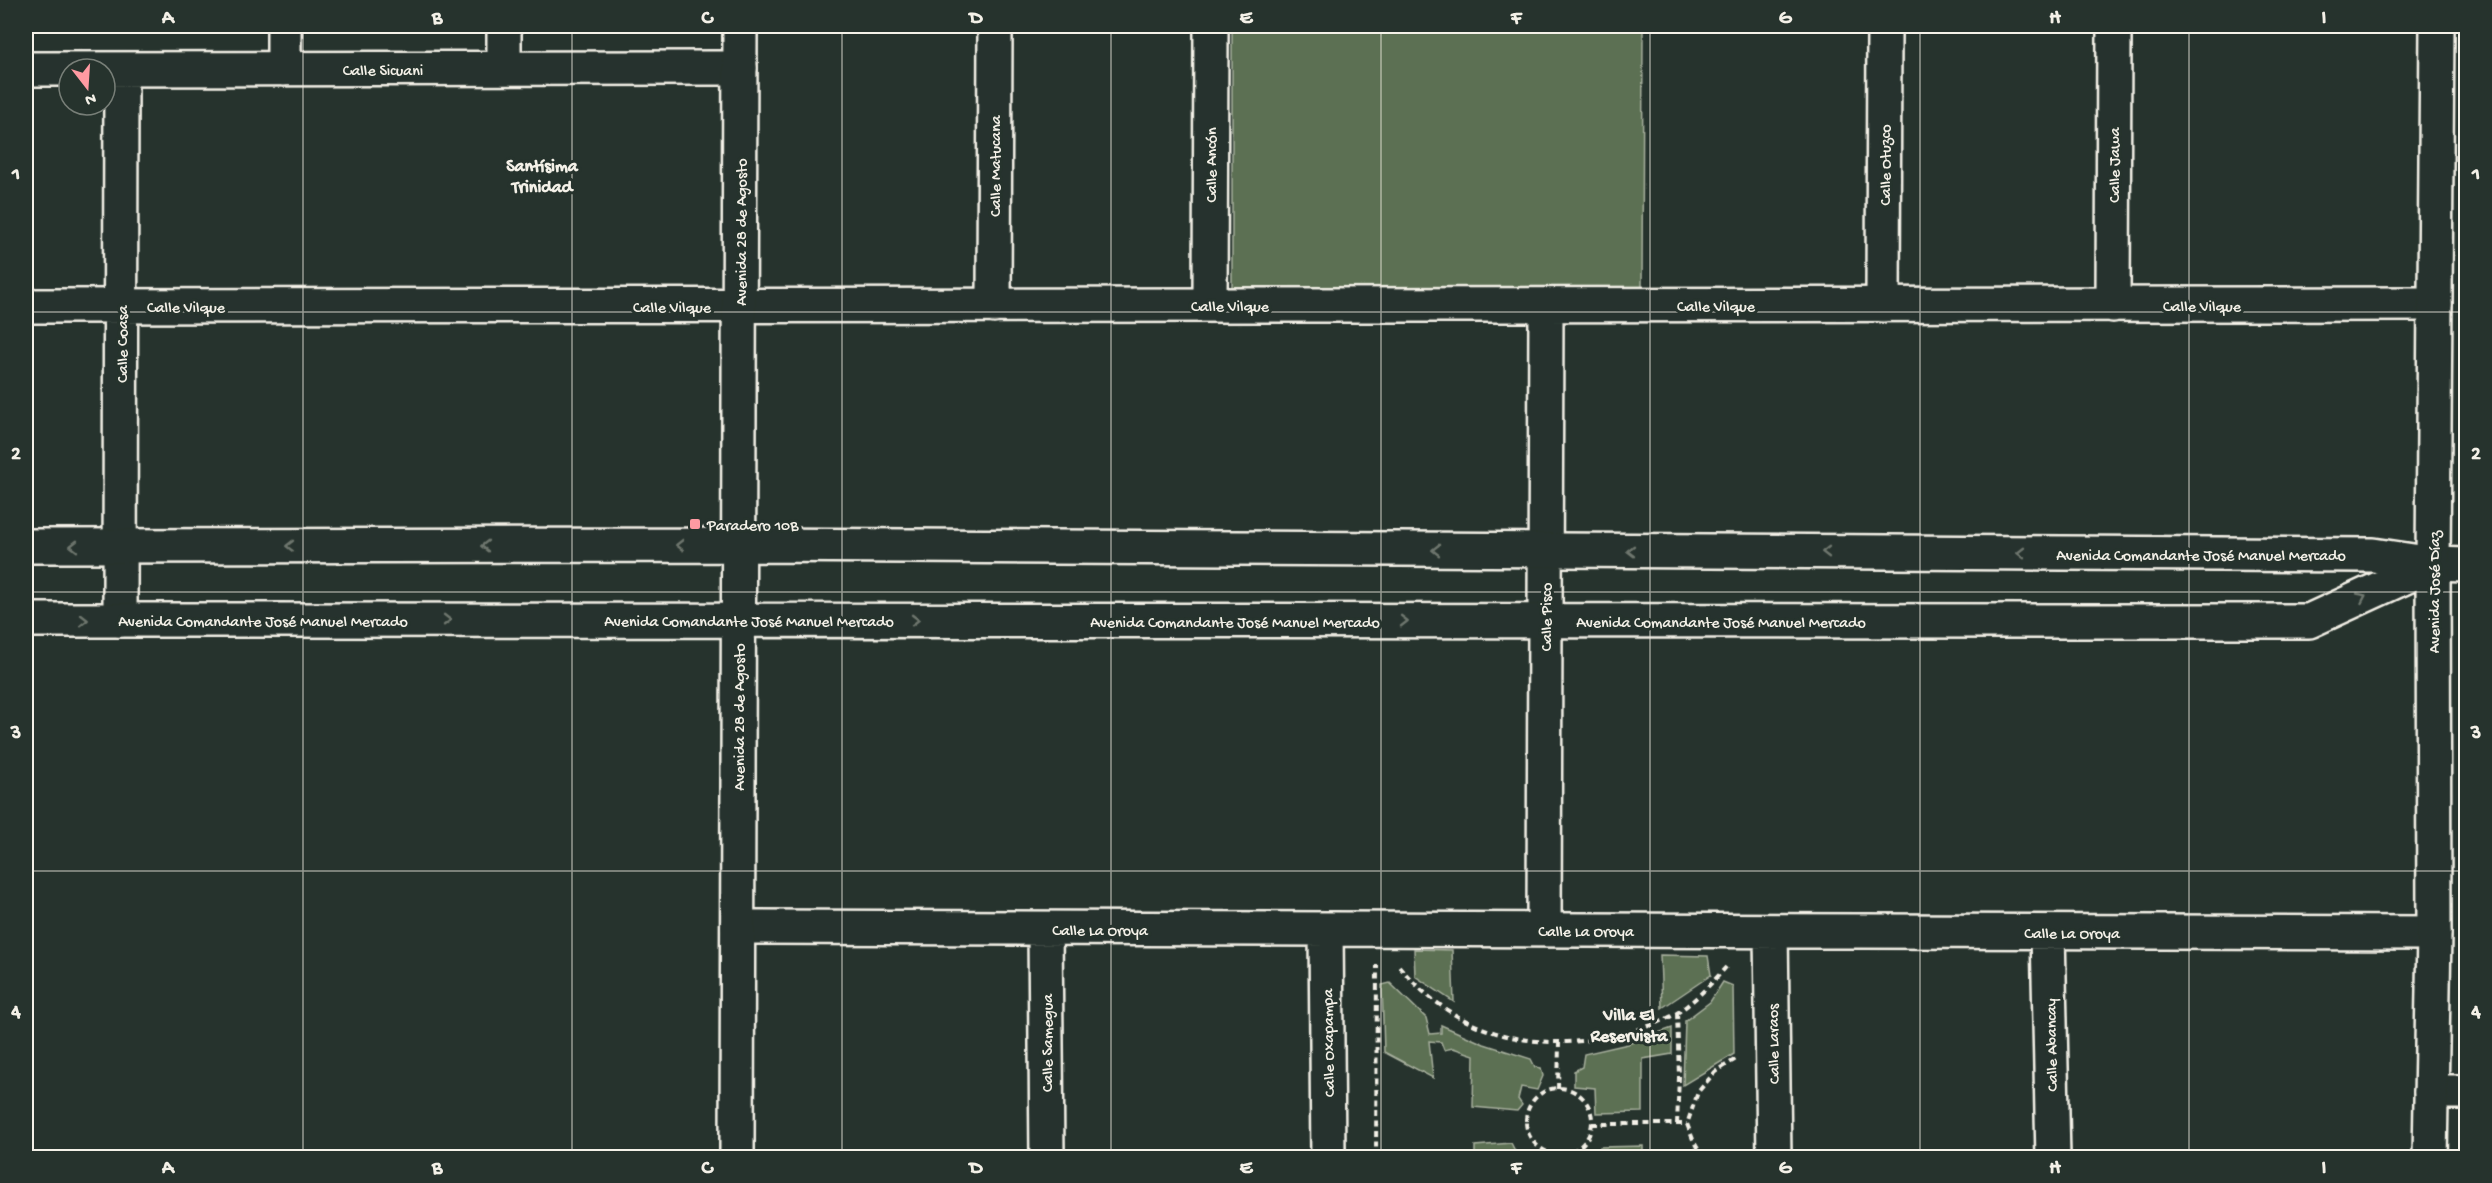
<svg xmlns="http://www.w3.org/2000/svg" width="2492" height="1183" font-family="'Gochi Hand',sans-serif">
<rect width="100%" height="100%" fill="#26332d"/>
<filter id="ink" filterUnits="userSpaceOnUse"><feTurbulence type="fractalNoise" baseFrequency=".0167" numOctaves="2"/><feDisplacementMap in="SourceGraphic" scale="12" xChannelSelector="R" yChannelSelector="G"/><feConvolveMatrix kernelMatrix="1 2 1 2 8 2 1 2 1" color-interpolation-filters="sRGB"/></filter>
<g filter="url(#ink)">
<path fill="#5b7053" stroke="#a8b09e" stroke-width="1.5" d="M 1232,26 L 1643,26 L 1642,290 L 1232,290 Z
M 1414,949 L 1452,950 L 1454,1002 L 1415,976 Z
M 1660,955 L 1708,956 L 1711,975 L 1662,1008 Z
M 1723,982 L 1733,986 L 1734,1054 L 1683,1085 L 1685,1021 L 1710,1002 Z
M 1390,983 L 1426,1018 L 1430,1034 L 1441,1033 L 1441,1025 L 1484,1044 L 1531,1059 L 1535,1067 L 1541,1068 L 1543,1076 L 1537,1090 L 1521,1087 L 1518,1099 L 1522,1105 L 1517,1111 L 1473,1107 L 1474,1055 L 1453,1048 L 1444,1050 L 1441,1042 L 1429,1041 L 1433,1078 L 1384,1052 L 1382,985 Z
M 1672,1028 L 1672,1054 L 1643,1059 L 1643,1112 L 1596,1113 L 1595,1088 L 1574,1086 L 1574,1071 L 1582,1067 L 1584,1054 L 1628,1044 Z
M 1511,1143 L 1518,1157 L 1475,1157 L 1475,1146 Z
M 1643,1146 L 1643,1157 L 1600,1157 L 1600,1147 Z"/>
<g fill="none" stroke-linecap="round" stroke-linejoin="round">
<g stroke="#f4f1e8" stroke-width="38">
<path id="minor" d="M 504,68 L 504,26
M 26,69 L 740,68
M 284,69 L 284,26
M 1210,305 L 1211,26
M 1883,305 L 1884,26
M 2113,305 L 2114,26
M 26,306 L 2435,304
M 994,306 L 995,26
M 2433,564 L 2466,565
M 120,620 L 121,69
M 738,927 L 2434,933
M 1045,929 L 1047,1158
M 1326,929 L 1328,1158
M 1544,930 L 1546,305
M 1771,931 L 1774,1158
M 2048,932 L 2053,1158
M 2431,1092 L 2466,1092"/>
</g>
<g stroke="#f4f1e8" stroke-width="38">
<path id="tertiary" d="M 26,546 L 739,545 L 2373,555 L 2433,564
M 26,620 L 2309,621 L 2433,564
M 737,1158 L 740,26
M 2430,1158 L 2434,933 L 2433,564 L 2437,26"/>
</g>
<path stroke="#f4f1e8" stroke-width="4" stroke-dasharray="6 4.5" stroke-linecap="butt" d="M 1399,966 C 1453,1032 1529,1054 1612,1036 C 1635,1031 1657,1025 1677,1013 C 1695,1001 1713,982 1727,966
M1526 1121a33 33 0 1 1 66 0a33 33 0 1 1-66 0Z
M 1558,1089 L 1559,1043
M 1592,1124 L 1687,1124
M 1677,1124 L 1679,1077 L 1677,1012
M 1376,1158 L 1377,965
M 1703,1158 L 1694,1142 L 1687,1124 L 1698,1092 L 1715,1072 L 1736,1059"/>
<use href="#minor" stroke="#26332d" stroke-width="33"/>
<use href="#tertiary" stroke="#26332d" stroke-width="33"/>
</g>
<defs><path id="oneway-chevron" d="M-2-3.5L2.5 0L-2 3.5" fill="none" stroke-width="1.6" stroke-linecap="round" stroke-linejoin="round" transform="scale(1.5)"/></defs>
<g stroke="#6e766e">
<use href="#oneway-chevron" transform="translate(680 545) rotate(180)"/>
<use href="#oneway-chevron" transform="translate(74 546) rotate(180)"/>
<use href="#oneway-chevron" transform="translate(290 546) rotate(180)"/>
<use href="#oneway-chevron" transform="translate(485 546) rotate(180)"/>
<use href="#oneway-chevron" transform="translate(1436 550) rotate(-180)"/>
<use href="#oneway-chevron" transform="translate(1631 551) rotate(-180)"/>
<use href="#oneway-chevron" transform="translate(1826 552) rotate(-180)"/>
<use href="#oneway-chevron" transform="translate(2021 553) rotate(-180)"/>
<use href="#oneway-chevron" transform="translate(2362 597) rotate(-25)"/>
<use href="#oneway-chevron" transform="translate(84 620)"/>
<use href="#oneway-chevron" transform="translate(447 620)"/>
<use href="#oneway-chevron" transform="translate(915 620)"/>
<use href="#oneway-chevron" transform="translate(1404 621)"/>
</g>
</g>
<path fill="none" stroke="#f4f1e8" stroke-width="1.5" stroke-opacity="0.55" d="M 303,26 L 303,1158M 572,26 L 572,1158M 842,26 L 842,1158M 1111,26 L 1111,1158M 1381,26 L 1381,1158M 1650,26 L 1650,1158M 1920,26 L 1920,1158M 2189,26 L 2189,1158M 26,312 L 2466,312M 26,592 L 2466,592M 26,871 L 2466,871"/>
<rect fill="#ff9aa2" stroke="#26332d" stroke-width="2" x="689" y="518" width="12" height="12" rx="3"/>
<g text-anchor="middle" stroke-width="6" stroke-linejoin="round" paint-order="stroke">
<g font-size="16" fill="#f4f1e8" stroke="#26332d">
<text x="383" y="75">Calle Sicuani</text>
<text transform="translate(1210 165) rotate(-90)" y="6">Calle Ancón</text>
<text transform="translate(1884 165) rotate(-90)" y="6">Calle Otuzco</text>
<text transform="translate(2113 165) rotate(-90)" y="6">Calle Jawa</text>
<text transform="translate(994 166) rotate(-90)" y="6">Calle Matucana</text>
<text transform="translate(740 232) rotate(-90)" y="6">Avenida 28 de Agosto</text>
<text x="1230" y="311">Calle Vilque</text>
<text x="1716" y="311">Calle Vilque</text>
<text x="2202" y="311">Calle Vilque</text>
<text x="186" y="312">Calle Vilque</text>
<text x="672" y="312">Calle Vilque</text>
<text transform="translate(121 344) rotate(-90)" y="6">Calle Coasa</text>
<text x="2201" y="560">Avenida Comandante José Manuel Mercado</text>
<text transform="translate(2433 592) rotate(-90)" y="6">Avenida José Díaz</text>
<text transform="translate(1545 617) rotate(-90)" y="6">Calle Pisco</text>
<text x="263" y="626">Avenida Comandante José Manuel Mercado</text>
<text x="749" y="626">Avenida Comandante José Manuel Mercado</text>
<text x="1235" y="627">Avenida Comandante José Manuel Mercado</text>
<text x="1721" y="627">Avenida Comandante José Manuel Mercado</text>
<text transform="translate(738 717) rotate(-90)" y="6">Avenida 28 de Agosto</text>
<text x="1100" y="935">Calle La Oroya</text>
<text x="1586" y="936">Calle La Oroya</text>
<text x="2072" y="938">Calle La Oroya</text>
<text transform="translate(1046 1043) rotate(-90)" y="6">Calle Samegua</text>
<text transform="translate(1327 1043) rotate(-91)" y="6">Calle Oxapampa</text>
<text transform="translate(1772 1044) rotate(-91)" y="6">Calle Laraos</text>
<text transform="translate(2050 1045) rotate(-91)" y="6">Calle Abancay</text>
</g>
<g font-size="16" fill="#f4f1e8" stroke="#26332d" text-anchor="start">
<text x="707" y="530">Paradero 10B</text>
</g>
<g font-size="18" font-weight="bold" fill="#f4f1e8" stroke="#26332d">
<text x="542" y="171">Santísima<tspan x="542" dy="21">Trinidad</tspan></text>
<text x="1629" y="1020">Villa El<tspan x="1629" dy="21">Reservista</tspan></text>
</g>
</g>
<rect width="2492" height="1183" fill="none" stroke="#26332d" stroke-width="66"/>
<g transform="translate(87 87) rotate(163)"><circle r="28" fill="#26332d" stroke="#787f78" stroke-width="1.5"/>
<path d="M0-4.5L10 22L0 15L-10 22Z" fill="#ff9aa2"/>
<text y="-9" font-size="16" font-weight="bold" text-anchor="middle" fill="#f4f1e8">N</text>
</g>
<rect x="33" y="33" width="2426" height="1117" fill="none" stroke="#f4f1e8" stroke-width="2"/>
<g font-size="20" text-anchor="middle" font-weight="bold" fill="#f4f1e8">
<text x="168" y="23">A</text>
<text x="437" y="23">B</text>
<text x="707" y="23">C</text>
<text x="976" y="23">D</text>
<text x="1246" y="23">E</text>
<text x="1516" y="23">F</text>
<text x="1785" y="23">G</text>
<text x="2055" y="23">H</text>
<text x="2324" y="23">I</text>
<text x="16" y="179">1</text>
<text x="2476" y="179">1</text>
<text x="16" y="459">2</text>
<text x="2476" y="459">2</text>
<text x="16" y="738">3</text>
<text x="2476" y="738">3</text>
<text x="16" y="1017">4</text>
<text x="2476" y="1017">4</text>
<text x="168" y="1173">A</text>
<text x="437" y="1173">B</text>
<text x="707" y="1173">C</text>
<text x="976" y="1173">D</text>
<text x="1246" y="1173">E</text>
<text x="1516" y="1173">F</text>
<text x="1785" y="1173">G</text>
<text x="2055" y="1173">H</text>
<text x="2324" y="1173">I</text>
</g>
</svg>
